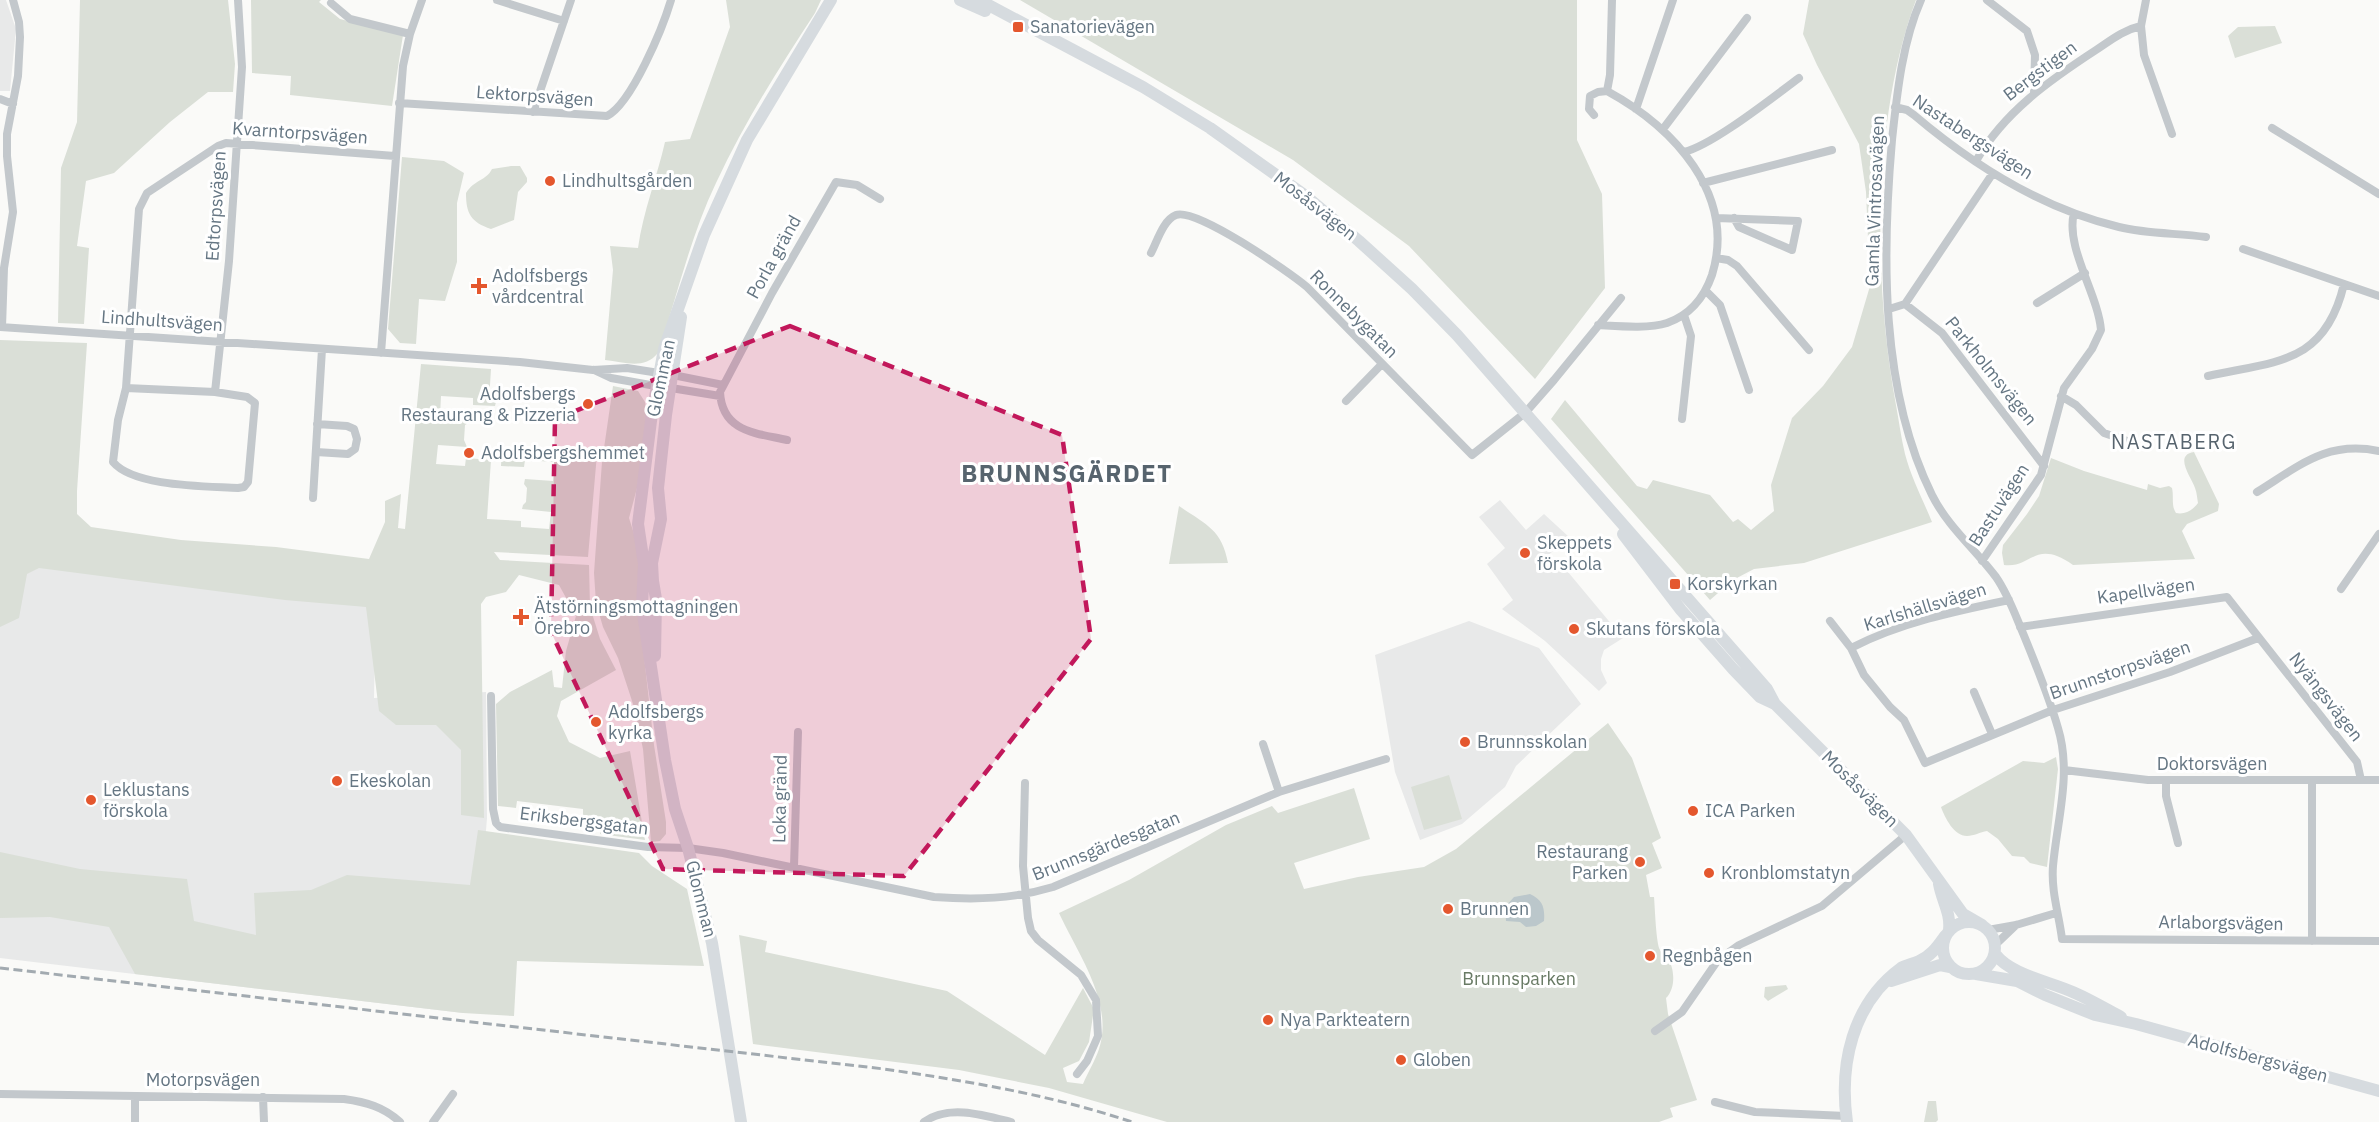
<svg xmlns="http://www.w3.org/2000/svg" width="2379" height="1122" font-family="'IBM Plex Sans',sans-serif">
<rect width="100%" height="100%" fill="#fafaf8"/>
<path fill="#e8e9e9" d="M 0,0 L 6,0 L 16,29 L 10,91 L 0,91 Z
M 1500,500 L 1526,530 L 1544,514 L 1569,537 L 1545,558 L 1556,572 L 1563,566 L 1623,638 L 1604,650 L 1601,659 L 1601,670 L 1607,683 L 1599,691 L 1545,641 L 1502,609 L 1513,600 L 1487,564 L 1505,548 L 1479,517 Z
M 0,551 L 376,593 L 374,698 L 486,692 L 487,818 L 482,879 L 463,1013 L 0,958 Z
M 1469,621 L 1539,648 L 1581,704 L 1516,766 L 1505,787 L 1462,824 L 1420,840 L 1395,772 L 1375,655 Z"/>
<path fill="#dadfd7" d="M 80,0 L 228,0 L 235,64 L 233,92 L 208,92 L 170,122 L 114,173 L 86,181 L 77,246 L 89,248 L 84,324 L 58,323 L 61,168 L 77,122 Z
M 251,0 L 321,0 L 319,2 L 340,19 L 403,35 L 392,106 L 290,95 L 291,76 L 252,73 Z
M 726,0 L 821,0 L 815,13 C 779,68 744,123 716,183 C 690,237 677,297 658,353 C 644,370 625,362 605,360 L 613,270 L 610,246 L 638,248 C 643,212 657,177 665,142 L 690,139 L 730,27 Z
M 1020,0 L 1577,0 L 1577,140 L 1602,194 L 1605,288 L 1535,379 L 1409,246 L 1293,160 Z
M 1809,0 L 1916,0 C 1872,118 1873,282 1896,405 C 1899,421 1901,438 1905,454 C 1911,477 1923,500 1932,522 L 1804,563 L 1754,569 L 1733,580 L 1710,600 L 1551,419 L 1565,400 L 1637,486 L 1647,489 L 1653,480 L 1710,495 L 1733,522 L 1738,519 L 1751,530 L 1774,511 L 1771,485 L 1792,418 L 1823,386 L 1852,347 L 1870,286 L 1866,192 L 1859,144 L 1817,65 L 1803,34 Z
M 2275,26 L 2282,43 L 2235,58 L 2228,36 L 2238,27 Z
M 402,157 L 444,161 L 464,173 L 457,203 L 457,262 L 445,301 L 419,299 L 416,344 L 400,343 L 388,329 Z
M 511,166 L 520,166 L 527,178 L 527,182 L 518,192 L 514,220 L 491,229 C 471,222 466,214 466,193 C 475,179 486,181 492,169 Z
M 0,340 L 87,343 L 77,491 L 77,514 L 91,527 L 181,540 L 276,547 L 369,559 L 385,522 L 385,501 L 401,494 L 398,528 L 405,529 L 421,364 L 491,369 L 489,401 L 496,402 L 495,406 L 473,405 L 473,398 L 441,396 L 440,416 L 470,418 L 470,422 L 465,425 L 464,440 L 467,447 L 438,445 L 436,464 L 465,466 L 466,458 L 491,460 L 487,519 L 521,521 L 521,527 L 549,529 L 551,512 L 522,509 L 523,505 L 526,502 L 527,488 L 524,484 L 525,479 L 553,481 L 554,462 L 525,460 L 524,467 L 501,466 L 502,447 L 597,454 L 588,557 L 494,552 L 500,560 L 589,565 L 590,607 L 600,639 L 616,670 L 561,701 L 557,716 L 569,742 L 600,758 L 630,751 L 645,840 L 600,834 L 600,821 L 583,817 L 583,809 L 517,801 L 516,808 L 498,806 L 496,704 L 510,692 L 552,670 L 554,687 L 562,688 L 566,651 L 576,616 L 559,585 L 519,575 L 506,592 L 486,597 L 481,604 L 484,818 L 461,815 L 461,750 L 436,725 L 396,725 L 379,711 L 366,607 L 285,600 L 39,568 L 27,574 L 19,618 L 0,627 Z
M 613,386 L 638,391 L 645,402 L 647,423 L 637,488 L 629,518 L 641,556 L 638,603 L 654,745 L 666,822 L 666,834 L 660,841 L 651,842 L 643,749 L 634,707 L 618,658 L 603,627 L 596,603 L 594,573 L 602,462 Z
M 2194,452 L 2219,504 L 2218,511 L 2187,524 L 2182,531 L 2195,559 L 2073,565 C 2035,538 2031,569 2004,565 L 2002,553 L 2003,545 L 2027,514 L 2039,496 L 2051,458 L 2084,471 L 2147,490 L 2148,484 L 2160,488 L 2169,486 L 2172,488 C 2174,496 2171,506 2176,513 C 2185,515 2193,510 2198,503 C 2197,498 2197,493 2195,488 C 2192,478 2173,455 2194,452 Z
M 1179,506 C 1205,524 1222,529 1228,563 L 1169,564 Z
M 1608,723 L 1632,758 L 1661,838 L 1652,843 L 1662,868 L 1646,875 L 1650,897 L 1654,897 C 1655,908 1656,943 1660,950 C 1661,953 1665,955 1667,957 C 1675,968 1676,988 1666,998 L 1668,1014 L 1697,1100 L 1670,1108 L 1673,1117 L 1659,1122 L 1167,1122 L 1049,1088 L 959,1070 L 753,1044 L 739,935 L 767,941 L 765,952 L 947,991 L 1045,1055 L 1083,988 L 1094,1009 L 1089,1042 L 1079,1061 L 1063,1068 L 1067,1082 L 1083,1084 C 1088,1072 1095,1061 1099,1049 C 1114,1003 1078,954 1059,913 L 1129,880 L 1226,825 L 1272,806 L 1278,813 L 1354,788 L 1370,839 L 1294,863 L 1304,889 L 1358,877 L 1424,867 L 1456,849 Z
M 2056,757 L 2058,769 L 2047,867 L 2030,863 L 2024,857 L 2012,856 L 1998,839 L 1987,831 C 1980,832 1974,836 1967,836 C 1954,836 1945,818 1941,807 L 2016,765 L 2023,761 L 2044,763 Z
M 1449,775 L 1462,819 L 1424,830 L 1411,787 Z
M 478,830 L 639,853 L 652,866 L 687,889 L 704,966 L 517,961 L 514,1016 L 463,1013 L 135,974 L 109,927 L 50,917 L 0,918 L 0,852 L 80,869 L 187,879 L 194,921 L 256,935 L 254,893 L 311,890 L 347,875 L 470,885 Z
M 1786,985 L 1788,989 L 1768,1001 L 1764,997 L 1765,987 Z
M 1928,1101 L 1936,1101 L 1938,1120 L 1936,1122 L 1924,1122 Z"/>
<path fill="#bbc7cb" d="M 1530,894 C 1543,900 1545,908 1544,921 L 1536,926 L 1526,927 L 1520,922 L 1506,921 L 1505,907 L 1514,897 Z"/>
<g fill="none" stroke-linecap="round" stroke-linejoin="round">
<path stroke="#c3c8cc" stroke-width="8" d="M 497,0 L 564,21
M 1921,0 C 1902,43 1897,94 1892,140 C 1882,254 1880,390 1932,495 C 1948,527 1975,549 1996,577 C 2007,593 2013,609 2020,626 C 2034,660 2048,693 2058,728 C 2072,774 2057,820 2053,866 C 2051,892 2059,914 2062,939 L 2379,941
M 1987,0 L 2027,31 L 2035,55 L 2034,94
M 2146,0 L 2141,26 L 2144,55 L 2172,134
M 331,3 L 350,19 L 410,34
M 1607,91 L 1610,75 L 1612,0
M 0,99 L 13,104
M 399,103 L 607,116 C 632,103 663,27 671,0
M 1895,107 L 1907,110 L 1914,115 C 1973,165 2043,209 2119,227 C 2147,234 2177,233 2206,237
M 1636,109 L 1673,0
M 533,112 L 571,0
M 1594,115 L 1589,109 L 1590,96 L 1598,92 L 1607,91 C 1673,127 1737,194 1712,275 C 1704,298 1690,315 1667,323 C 1649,329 1617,326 1598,325
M 2272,128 L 2379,194
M 1663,129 L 1747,18
M 1684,152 C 1713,145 1773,97 1799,78
M 1976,161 C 2004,112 2050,80 2096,50 C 2111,40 2123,30 2141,26
M 1703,183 L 1832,150
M 1716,218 L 1798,221 L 1792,250 L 1739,227 L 1734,218
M 2243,249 L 2379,296
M 1151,253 C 1157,242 1163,220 1176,215 C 1196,207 1289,272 1307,287 L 1472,455 L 1525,413 L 1554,380 L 1621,298
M 1716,258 L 1728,260 L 1737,266 L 1809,350
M 1706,291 L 1720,305 L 1749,390
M 2037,303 L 2085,273
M 1905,304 L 1942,333 L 2044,466
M 1889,309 L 1905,304 L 1993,173
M 0,327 L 520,362 L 593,370 L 627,368 L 659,373
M 2,327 L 4,268 L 13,212 L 7,156 L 7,134 L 18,76 L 20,37 L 19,22 L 13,0
M 381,353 L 403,66 L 410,34 L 422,0
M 594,370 L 611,378 L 656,386
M 673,375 L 723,385
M 2208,376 C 2275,361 2325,365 2344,284
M 126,388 L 139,209 L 147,193 L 218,146 L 226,143 L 395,156
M 671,388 L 720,396
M 215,392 L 126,388 L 118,420 L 113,462 C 134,487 206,486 238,488 L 244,487 L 248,482 L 255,403 L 247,397 L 215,392 L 229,261 L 242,67 L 238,0
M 2061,396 L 2076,405 L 2104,433 L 2133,443
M 1346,401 L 1381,365
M 1682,419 L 1691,336 L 1684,315
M 787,440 C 756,433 722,432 720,392 L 772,293 L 836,182 L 857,185 L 880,199
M 316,452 L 348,454 L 355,449 L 357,439 L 354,429 L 347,426 L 317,424
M 2257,492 C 2299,466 2327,440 2379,451
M 313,498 L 322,349
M 1982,561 L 2041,475 L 2064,388 L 2092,349 L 2101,330 C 2098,294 2065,247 2074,213
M 2341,589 L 2379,534
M 1830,621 L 1851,648 L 1864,675 L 1890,707 L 1904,720 L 1925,763 L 2053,710 L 2170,672 L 2258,638
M 2020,627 L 2227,597 L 2357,762 L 2361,780
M 1851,648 C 1899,623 1956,611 2009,600
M 1974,692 L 1992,734
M 491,696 L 493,809 L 496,823 L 500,827 L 648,847 L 688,848 L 723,853 L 934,897 C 976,900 1013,899 1053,887 L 1279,792 L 1386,759
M 1263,744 L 1279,792
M 2064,770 L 2148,780 L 2379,780
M 2166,780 L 2166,796 L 2178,843
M 1025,783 L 1023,866 L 1028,918 L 1031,931 L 1038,940 L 1081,975 L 1096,1000 L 1098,1036 L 1087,1061 L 1077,1074
M 794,867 L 798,732
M 1988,930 L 2016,925 L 2056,913
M 2312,941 L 2312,781
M 1995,945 L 2016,925
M 1655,1031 L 1682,1012 L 1718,960 L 1739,945 L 1822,906 L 1906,835
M 0,1094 L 344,1099 C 366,1102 384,1107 400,1122
M 263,1097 L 264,1122
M 1715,1102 L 1755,1112 L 1846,1116
M 135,1122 L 135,1097
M 433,1122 L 453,1094
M 924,1122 C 948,1104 984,1115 1011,1122"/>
<path stroke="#d6dbdf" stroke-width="12" d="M 960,0 L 985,11
M 979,0 L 1143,87 L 1210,128 L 1307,197 L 1359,241 L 1412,289 L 1457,335 L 1767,689 L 1775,704 L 1906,835 L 1963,914 L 1982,925
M 1623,534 L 1681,610 L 1733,669 L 1760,697 L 1775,704
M 655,656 L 656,599 L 653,581 L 652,563 L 661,519 L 658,488 L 666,415 L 681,317
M 1939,884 C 1942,901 1951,913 1949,930
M1943 948a26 26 0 1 1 52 0a26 26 0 1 1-52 0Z
M 1995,954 C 2012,976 2050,981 2075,993 C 2091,1000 2106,1009 2121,1017
M 1976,974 L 2017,981 L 2045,995 L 2095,1015 L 2136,1024 L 2379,1091
M 1891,981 L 1940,965 L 1950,967
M 741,1122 L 712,943 L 688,848 L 675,809 L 665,760 L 642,607 L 644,564 L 638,524 L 652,413 L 664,349 L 704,235 L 747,140 L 831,0
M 1847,1122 C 1839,1065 1852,1004 1901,968 C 1906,965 1913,964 1919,961 C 1931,956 1937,947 1945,936"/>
<path stroke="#a2aab0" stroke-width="3" stroke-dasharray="9 4.5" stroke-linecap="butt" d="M 0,968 L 884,1069 C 968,1081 1051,1095 1132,1122"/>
</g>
<path fill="#c2185b" fill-opacity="0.2" stroke="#c2185b" stroke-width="4.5" stroke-dasharray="12 8" stroke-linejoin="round" d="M 790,326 L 1062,435 L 1091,639 L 904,876 L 663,869 L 551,632 L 555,419 Z"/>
<g fill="#e4572e" stroke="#fff" stroke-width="2">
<rect x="1012" y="21" width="12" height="12" rx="3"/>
<circle cx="550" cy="181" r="6"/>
<path d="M476 277h6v6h6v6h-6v6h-6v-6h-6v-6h6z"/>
<circle cx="588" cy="404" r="6"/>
<circle cx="469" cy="453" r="6"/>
<circle cx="1525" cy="553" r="6"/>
<rect x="1669" y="578" width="12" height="12" rx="3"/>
<path d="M518 608h6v6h6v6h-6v6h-6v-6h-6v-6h6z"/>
<circle cx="1574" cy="629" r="6"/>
<circle cx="596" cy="722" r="6"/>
<circle cx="1465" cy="742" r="6"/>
<circle cx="337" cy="781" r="6"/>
<circle cx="91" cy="800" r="6"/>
<circle cx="1693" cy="811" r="6"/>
<circle cx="1640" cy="862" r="6"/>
<circle cx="1709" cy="873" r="6"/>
<circle cx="1448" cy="909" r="6"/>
<circle cx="1650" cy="956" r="6"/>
<circle cx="1268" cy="1020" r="6"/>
<circle cx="1401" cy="1060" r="6"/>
</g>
<g text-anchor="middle" stroke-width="6" stroke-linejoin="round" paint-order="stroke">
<g font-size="18" fill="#657683" stroke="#fff" text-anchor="start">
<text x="1030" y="33">Sanatorievägen</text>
<text x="562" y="187">Lindhultsgården</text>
<text x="492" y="282">Adolfsbergs<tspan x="492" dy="21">vårdcentral</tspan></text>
<text x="576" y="400" text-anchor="end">Adolfsbergs<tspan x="576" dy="21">Restaurang &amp; Pizzeria</tspan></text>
<text x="481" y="459">Adolfsbergshemmet</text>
<text x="1537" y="549">Skeppets<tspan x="1537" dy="21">förskola</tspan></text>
<text x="1687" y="590">Korskyrkan</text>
<text x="534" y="613">Ätstörningsmottagningen<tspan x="534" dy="21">Örebro</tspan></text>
<text x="1586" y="635">Skutans förskola</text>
<text x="608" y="718">Adolfsbergs<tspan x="608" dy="21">kyrka</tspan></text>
<text x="1477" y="748">Brunnsskolan</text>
<text x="349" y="787">Ekeskolan</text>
<text x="103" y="796">Leklustans<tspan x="103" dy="21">förskola</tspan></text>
<text x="1705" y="817">ICA Parken</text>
<text x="1628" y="858" text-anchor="end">Restaurang<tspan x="1628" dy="21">Parken</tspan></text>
<text x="1721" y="879">Kronblomstatyn</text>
<text x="1460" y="915">Brunnen</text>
<text x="1662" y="962">Regnbågen</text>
<text x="1280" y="1026">Nya Parkteatern</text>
<text x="1413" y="1066">Globen</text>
</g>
<g font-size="18" fill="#657683" stroke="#fff">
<text transform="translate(2040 71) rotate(-37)" y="6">Bergstigen</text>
<text transform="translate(535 96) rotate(4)" y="6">Lektorpsvägen</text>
<text transform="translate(300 133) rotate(4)" y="6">Kvarntorpsvägen</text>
<text transform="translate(1973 137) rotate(33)" y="6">Nastabergsvägen</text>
<text transform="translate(1875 201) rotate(-88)" y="6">Gamla Vintrosavägen</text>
<text transform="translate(216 206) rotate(-86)" y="6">Edtorpsvägen</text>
<text transform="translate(1315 206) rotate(38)" y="6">Mosåsvägen</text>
<text transform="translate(774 257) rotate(-61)" y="6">Porla gränd</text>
<text transform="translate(1354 314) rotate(45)" y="6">Ronnebygatan</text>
<text transform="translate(162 321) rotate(4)" y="6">Lindhultsvägen</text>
<text transform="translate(1991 371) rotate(51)" y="6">Parkholmsvägen</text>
<text transform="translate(661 378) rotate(-78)" y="6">Glomman</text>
<text transform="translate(1999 505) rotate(-57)" y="6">Bastuvägen</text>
<text transform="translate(2146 591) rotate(-8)" y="6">Kapellvägen</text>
<text transform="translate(1925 607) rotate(-17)" y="6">Karlshällsvägen</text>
<text transform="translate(2120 670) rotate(-19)" y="6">Brunnstorpsvägen</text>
<text transform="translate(2326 697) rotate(52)" y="6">Nyängsvägen</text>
<text x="2212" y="770">Doktorsvägen</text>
<text transform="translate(1860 789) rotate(45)" y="6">Mosåsvägen</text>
<text transform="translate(780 799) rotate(-89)" y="6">Loka gränd</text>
<text transform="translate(584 821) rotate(7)" y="6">Eriksbergsgatan</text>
<text transform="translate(1106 846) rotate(-22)" y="6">Brunnsgärdesgatan</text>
<text transform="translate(701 899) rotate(76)" y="6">Glomman</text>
<text transform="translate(2221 923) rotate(1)" y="6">Arlaborgsvägen</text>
<text transform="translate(2258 1058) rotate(15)" y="6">Adolfsbergsvägen</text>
<text x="203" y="1086">Motorpsvägen</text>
</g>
<g font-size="18" fill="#687a64" stroke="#fff">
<text x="1519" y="985">Brunnsparken</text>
</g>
<g font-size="20" letter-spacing="1.5" fill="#57646e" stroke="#fff">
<text x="2174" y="449">NASTABERG</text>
</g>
<g font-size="24" font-weight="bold" letter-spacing="1.5" fill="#57646e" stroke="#fff">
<text x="1067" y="482">BRUNNSGÄRDET</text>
</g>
</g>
</svg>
